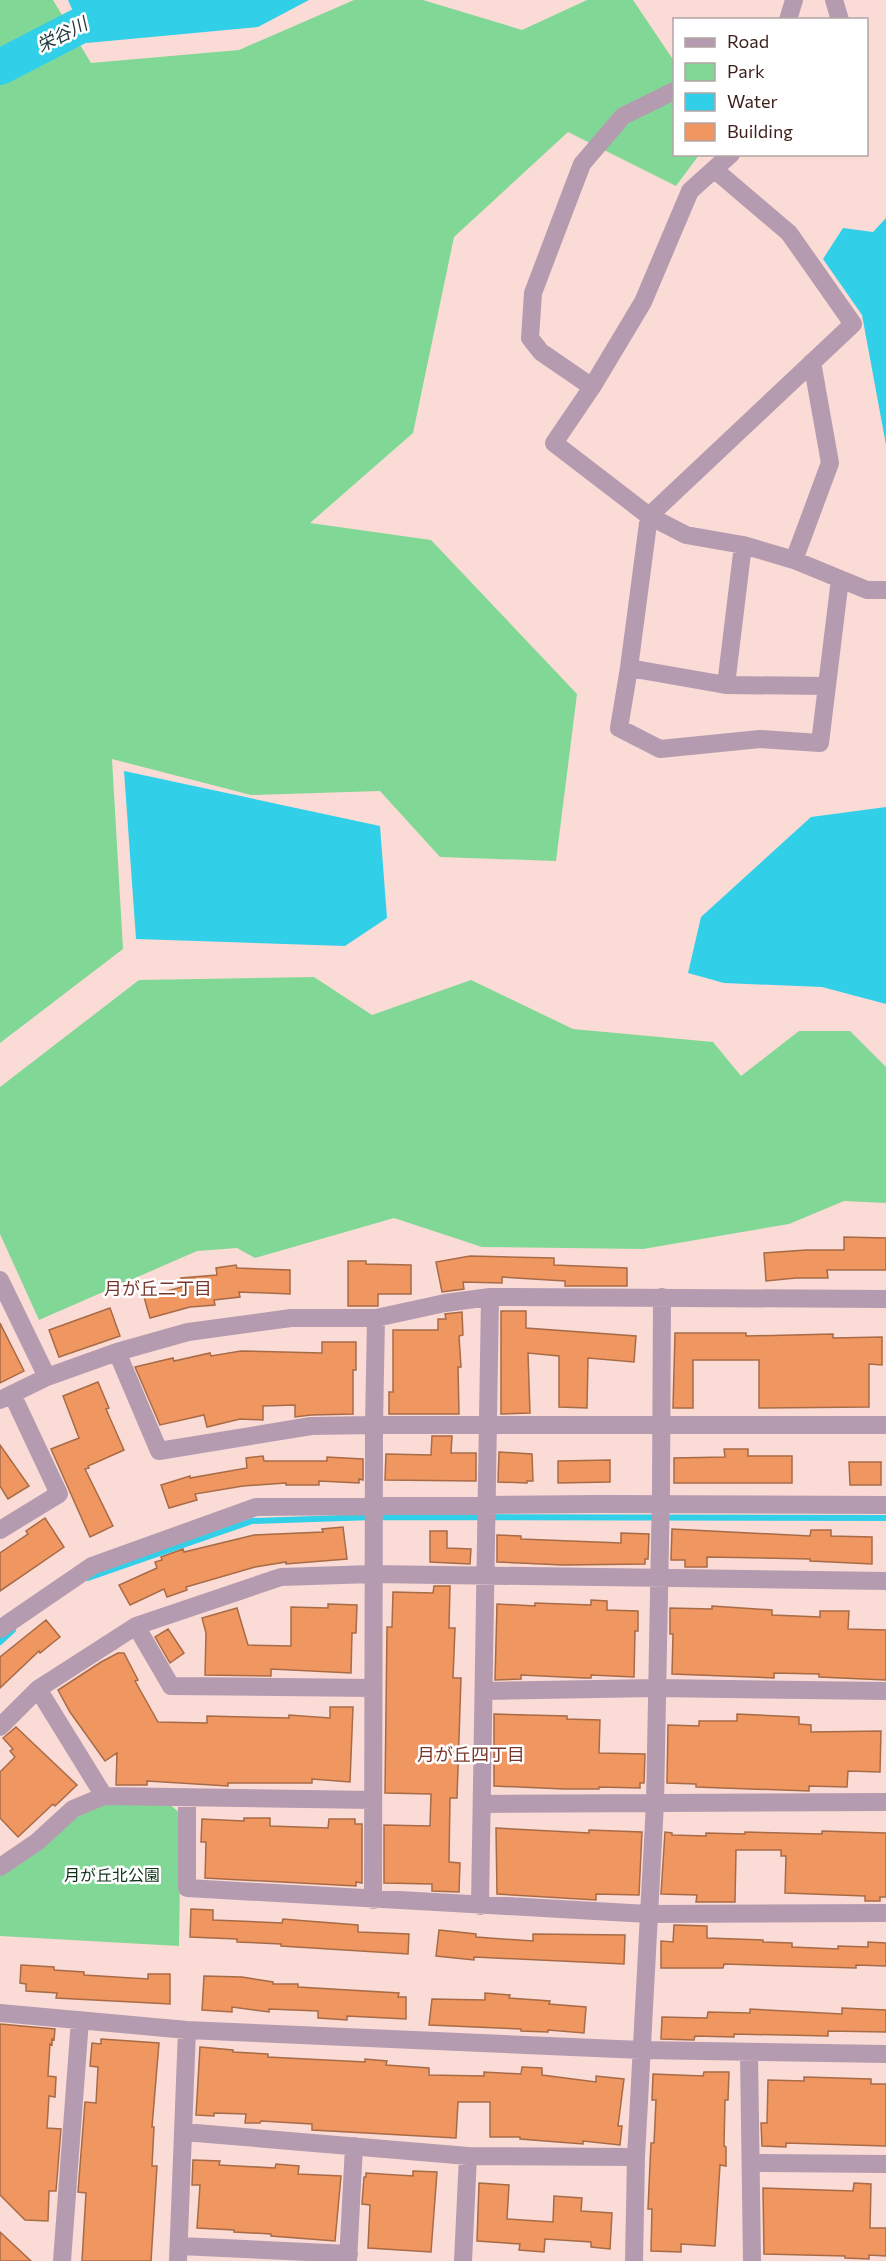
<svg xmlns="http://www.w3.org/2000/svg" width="886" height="2261" font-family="Commissioner,'Noto Sans JP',sans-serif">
<rect width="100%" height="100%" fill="#fbdbd5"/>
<path fill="#81d896" d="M 0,0 L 53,0 L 91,63 L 239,50 L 354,0 L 423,0 L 522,30 L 587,0 L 633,0 L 674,61 L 674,154 L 699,155 L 676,186 L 568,132 L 454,237 L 413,433 L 310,523 L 431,540 L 577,694 L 556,861 L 440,857 L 380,791 L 251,795 L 112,759 L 123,949 L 0,1043 Z
M 314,977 L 372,1015 L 471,980 L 573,1029 L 713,1042 L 741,1076 L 799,1031 L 850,1031 L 886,1067 L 886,1203 L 844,1201 L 789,1224 L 643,1249 L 482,1247 L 394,1218 L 255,1258 L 237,1248 L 197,1251 L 39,1320 L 0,1234 L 0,1087 L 139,980 Z
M 168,1803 L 181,1814 L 179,1946 L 0,1936 L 0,1874 L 79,1816 L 107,1804 Z"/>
<path fill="#32d0e8" d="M 68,0 L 309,0 L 258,27 L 87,43 Z
M 886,218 L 886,445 L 862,315 L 823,259 L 843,228 L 873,232 Z
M 124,771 L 380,826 L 387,918 L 345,946 L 136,939 Z
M 886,807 L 886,1004 L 822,987 L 724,983 L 688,973 L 701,917 L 811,817 Z"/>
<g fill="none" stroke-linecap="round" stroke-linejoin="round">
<path stroke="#32d0e8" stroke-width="6" d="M 88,1578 L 252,1521 L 374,1517 L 886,1518
M 0,1642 L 13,1630"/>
<path stroke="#32d0e8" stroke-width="36" d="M 0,67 L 91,20 L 161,0"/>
</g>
<path fill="#ef9661" stroke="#a86b47" stroke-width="1.5" d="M 844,1237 L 886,1238 L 886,1270 L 827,1270 L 828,1278 L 796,1278 L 766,1281 L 764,1253 L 806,1250 L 844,1250 Z
M 470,1256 L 554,1258 L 554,1265 L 627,1268 L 627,1286 L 565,1286 L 565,1281 L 502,1277 L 502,1283 L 463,1282 L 464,1289 L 442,1292 L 436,1262 Z
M 348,1261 L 366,1261 L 366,1264 L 411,1265 L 411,1294 L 378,1294 L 378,1306 L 348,1306 Z
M 236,1265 L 237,1268 L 290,1270 L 290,1294 L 239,1292 L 240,1297 L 214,1300 L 215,1305 L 190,1307 L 150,1318 L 144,1297 L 182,1287 L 181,1278 L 217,1275 L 216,1268 Z
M 110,1308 L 120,1336 L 59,1357 L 49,1330 Z
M 501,1311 L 526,1311 L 526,1328 L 636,1336 L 634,1362 L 588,1358 L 587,1408 L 559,1407 L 559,1356 L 528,1353 L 530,1413 L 501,1414 Z
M 462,1312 L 463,1335 L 459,1336 L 461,1367 L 458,1367 L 459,1414 L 389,1414 L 389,1392 L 393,1392 L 393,1330 L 438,1330 L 438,1319 L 446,1319 L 445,1314 Z
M 0,1323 L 24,1371 L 0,1383 Z
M 675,1333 L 746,1333 L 746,1336 L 833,1334 L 833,1338 L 882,1337 L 882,1365 L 869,1364 L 869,1407 L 759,1408 L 759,1360 L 693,1360 L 693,1408 L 673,1408 Z
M 322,1342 L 356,1342 L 356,1370 L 353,1370 L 353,1414 L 311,1415 L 295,1417 L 295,1405 L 263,1406 L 263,1420 L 240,1419 L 207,1427 L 204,1415 L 160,1425 L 135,1367 L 173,1358 L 174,1361 L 210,1353 L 211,1356 L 241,1351 L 322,1353 Z
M 98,1382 L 109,1408 L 106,1409 L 124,1450 L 88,1466 L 89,1468 L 85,1469 L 113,1526 L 90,1537 L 51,1449 L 79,1438 L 63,1396 Z
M 432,1436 L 452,1436 L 451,1453 L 476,1453 L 476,1481 L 385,1480 L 386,1454 L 431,1455 Z
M 0,1445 L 29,1486 L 8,1499 L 0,1486 Z
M 724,1449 L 748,1449 L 748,1456 L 792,1456 L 792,1483 L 674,1483 L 674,1458 L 725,1457 Z
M 499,1452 L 532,1454 L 533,1481 L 527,1481 L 527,1483 L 498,1482 Z
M 263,1456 L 264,1461 L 327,1461 L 327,1457 L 363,1459 L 363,1480 L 359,1479 L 359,1483 L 319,1481 L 319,1485 L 286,1485 L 286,1483 L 243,1486 L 195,1494 L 197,1500 L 169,1508 L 161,1485 L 190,1476 L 190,1478 L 247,1468 L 246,1458 Z
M 610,1460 L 610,1482 L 558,1483 L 558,1461 Z
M 849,1462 L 881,1462 L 881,1485 L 850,1485 Z
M 45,1518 L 64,1547 L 0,1591 L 0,1553 L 28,1534 L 26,1531 Z
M 343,1527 L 347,1559 L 286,1564 L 286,1562 L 255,1567 L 186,1587 L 187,1590 L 167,1597 L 164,1589 L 130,1605 L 119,1585 L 157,1568 L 155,1562 L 162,1560 L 161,1557 L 183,1549 L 184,1552 L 254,1535 L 323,1532 L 322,1529 Z
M 672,1529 L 810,1536 L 811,1530 L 831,1530 L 831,1536 L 872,1537 L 872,1564 L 810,1561 L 810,1559 L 707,1557 L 707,1567 L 685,1567 L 685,1560 L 671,1560 Z
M 430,1531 L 447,1531 L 447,1548 L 471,1549 L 470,1564 L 430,1562 Z
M 621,1533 L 649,1534 L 648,1559 L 645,1559 L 645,1564 L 563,1565 L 497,1562 L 497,1535 L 521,1536 L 521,1539 L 621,1543 Z
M 434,1586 L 450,1586 L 449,1628 L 455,1628 L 453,1678 L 461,1678 L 457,1798 L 450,1798 L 449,1862 L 460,1863 L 459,1892 L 432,1891 L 432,1884 L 384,1883 L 384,1825 L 430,1826 L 431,1794 L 385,1793 L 387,1627 L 392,1627 L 393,1592 L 433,1593 Z
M 591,1600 L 607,1601 L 607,1610 L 638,1611 L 638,1631 L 635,1631 L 634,1677 L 591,1675 L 591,1678 L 584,1678 L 521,1675 L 521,1679 L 495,1680 L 497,1604 L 535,1606 L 535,1603 L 591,1605 Z
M 328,1604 L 357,1605 L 356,1633 L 352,1633 L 351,1673 L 271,1669 L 271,1676 L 205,1675 L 206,1633 L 202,1618 L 237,1608 L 248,1645 L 291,1646 L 291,1607 L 328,1608 Z
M 712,1606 L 772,1610 L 772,1615 L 820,1617 L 820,1611 L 849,1611 L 848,1629 L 886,1630 L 886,1680 L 819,1677 L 819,1674 L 774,1673 L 774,1678 L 672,1674 L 673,1634 L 670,1634 L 670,1608 L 712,1609 Z
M 46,1620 L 60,1637 L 40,1653 L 39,1651 L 0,1688 L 0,1657 Z
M 168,1629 L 184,1653 L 170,1663 L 155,1637 Z
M 118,1653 L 124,1653 L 138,1680 L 135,1681 L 158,1722 L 207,1723 L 207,1716 L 289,1718 L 289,1715 L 330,1718 L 330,1707 L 353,1707 L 350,1782 L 312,1779 L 312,1783 L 228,1783 L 228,1786 L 147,1781 L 147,1785 L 116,1785 L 117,1753 L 105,1761 L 70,1712 L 58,1690 L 101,1662 Z
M 494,1714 L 567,1716 L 567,1719 L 600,1720 L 599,1753 L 645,1754 L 644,1783 L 640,1783 L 640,1788 L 599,1787 L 599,1789 L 564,1789 L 494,1786 Z
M 737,1714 L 799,1717 L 799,1724 L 811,1725 L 811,1732 L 881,1731 L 880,1772 L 848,1771 L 847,1787 L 809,1786 L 809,1791 L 696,1787 L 696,1784 L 667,1783 L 668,1725 L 699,1726 L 699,1721 L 737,1721 Z
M 16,1727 L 77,1785 L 55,1806 L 53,1804 L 18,1837 L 0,1818 L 0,1772 L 15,1757 L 10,1751 L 13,1749 L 3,1738 Z
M 244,1818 L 270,1818 L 270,1826 L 328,1828 L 329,1819 L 355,1819 L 355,1824 L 362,1824 L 362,1883 L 356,1882 L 356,1886 L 205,1878 L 206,1842 L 201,1842 L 202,1819 L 244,1821 Z
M 496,1828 L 589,1833 L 589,1830 L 642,1832 L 639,1895 L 596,1894 L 596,1900 L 497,1894 Z
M 822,1831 L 886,1833 L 886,1897 L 880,1897 L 880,1901 L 865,1901 L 865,1896 L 785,1893 L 786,1856 L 781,1856 L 781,1850 L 736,1850 L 735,1902 L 696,1902 L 697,1895 L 661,1894 L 665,1832 L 672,1833 L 672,1835 L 706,1836 L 706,1833 L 745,1834 L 745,1832 L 822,1834 Z
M 191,1909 L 213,1910 L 213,1920 L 282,1923 L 283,1919 L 307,1921 L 358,1925 L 358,1932 L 409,1934 L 408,1954 L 281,1946 L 281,1944 L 237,1942 L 237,1939 L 190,1937 Z
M 674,1925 L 707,1926 L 707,1938 L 763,1940 L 763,1942 L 792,1943 L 792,1947 L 838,1949 L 838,1946 L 868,1947 L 868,1942 L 886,1943 L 886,1966 L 856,1965 L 856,1968 L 724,1964 L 723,1968 L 661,1968 L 661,1941 L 673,1942 Z
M 439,1930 L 476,1934 L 476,1937 L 533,1941 L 533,1934 L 625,1935 L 624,1964 L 474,1957 L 474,1960 L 436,1956 Z
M 21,1965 L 54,1967 L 54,1970 L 84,1972 L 84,1975 L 148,1979 L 148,1974 L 170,1974 L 170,2004 L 56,1998 L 57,1993 L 26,1991 L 26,1984 L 20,1983 Z
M 204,1976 L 242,1977 L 273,1982 L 273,1984 L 298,1984 L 298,1987 L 399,1993 L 398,1997 L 406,1997 L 406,2019 L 347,2016 L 347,2020 L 318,2018 L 318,2011 L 269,2009 L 269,2012 L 232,2007 L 232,2012 L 202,2010 Z
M 485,1993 L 510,1995 L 509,1998 L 550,2001 L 549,2004 L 586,2007 L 584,2033 L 548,2030 L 548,2032 L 521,2031 L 521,2029 L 429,2025 L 432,1999 L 485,2000 Z
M 842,2008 L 886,2010 L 886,2032 L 828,2031 L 828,2036 L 734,2034 L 734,2037 L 695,2036 L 694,2040 L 661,2039 L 662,2017 L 707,2018 L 708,2012 L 750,2013 L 750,2009 L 842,2014 Z
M 0,2024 L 55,2029 L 54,2040 L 52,2039 L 52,2045 L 50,2044 L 48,2076 L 56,2077 L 55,2097 L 49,2096 L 47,2128 L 61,2129 L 56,2191 L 49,2191 L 48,2221 L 25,2220 L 0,2195 Z
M 101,2039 L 159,2043 L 152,2127 L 154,2127 L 152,2166 L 157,2166 L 151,2261 L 82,2261 L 86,2193 L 78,2192 L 85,2102 L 96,2103 L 98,2067 L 90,2066 L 92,2043 L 101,2044 Z
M 200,2047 L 233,2050 L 233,2052 L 268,2054 L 268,2057 L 365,2062 L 365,2059 L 387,2061 L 386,2065 L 429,2068 L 429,2075 L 484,2076 L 484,2072 L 521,2074 L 522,2067 L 542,2068 L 542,2075 L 596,2082 L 596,2076 L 624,2079 L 618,2126 L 622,2126 L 620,2145 L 583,2141 L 583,2144 L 520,2139 L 520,2137 L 490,2137 L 490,2102 L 458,2102 L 456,2138 L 312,2130 L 312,2124 L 261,2121 L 260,2123 L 245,2123 L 246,2114 L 214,2113 L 214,2116 L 196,2115 Z
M 704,2072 L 729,2072 L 728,2100 L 725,2100 L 724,2146 L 726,2147 L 726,2166 L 720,2165 L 715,2246 L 681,2244 L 681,2252 L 651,2251 L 652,2209 L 648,2209 L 649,2186 L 651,2143 L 654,2143 L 656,2100 L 652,2100 L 653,2074 L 703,2076 Z
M 804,2077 L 871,2079 L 871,2084 L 886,2084 L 886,2146 L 786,2143 L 786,2147 L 762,2146 L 761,2123 L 767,2123 L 768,2080 L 804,2081 Z
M 193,2160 L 220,2161 L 219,2165 L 275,2168 L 276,2164 L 299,2166 L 298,2174 L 341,2176 L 335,2241 L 271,2236 L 271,2234 L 234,2232 L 234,2230 L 197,2228 L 200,2185 L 192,2185 Z
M 413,2171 L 437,2172 L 431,2252 L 368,2248 L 370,2205 L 362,2204 L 364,2177 L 366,2177 L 366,2173 L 413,2176 Z
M 479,2183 L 509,2185 L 507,2219 L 553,2222 L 554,2196 L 582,2198 L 581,2211 L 612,2213 L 610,2249 L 591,2247 L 591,2242 L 545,2239 L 544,2252 L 519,2250 L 520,2244 L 477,2241 Z
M 854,2183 L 871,2184 L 870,2228 L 886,2228 L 886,2256 L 869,2255 L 869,2259 L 845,2258 L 845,2256 L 764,2254 L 763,2188 L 853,2191 Z
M 0,2232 L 31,2261 L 0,2261 Z"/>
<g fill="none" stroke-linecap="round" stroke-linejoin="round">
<path stroke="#b49bb0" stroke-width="18" d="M 834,0 L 840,20
M 788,20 L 794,0
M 674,91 L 623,116 L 582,164 L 533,293 L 530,338 L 541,352 L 592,387 L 554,443 L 649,516 L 686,535 L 743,545 L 794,560 L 867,590 L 886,590
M 715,170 L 789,233 L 853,324 L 649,516 L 629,668 L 619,728 L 660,749 L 760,739 L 820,743 L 840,579
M 592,387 L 643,302 L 690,191 L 731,154
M 794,560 L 830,463 L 812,362
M 629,668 L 726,685 L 827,686
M 726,685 L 743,545
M 0,1280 L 47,1377
M 376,1318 L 374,1425 L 886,1425
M 117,1352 L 159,1451 L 311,1426 L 374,1425 L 373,1900
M 0,1400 L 47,1377 L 117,1352 L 188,1332 L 291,1318 L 376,1318 L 445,1303 L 490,1297 L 886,1299
M 0,1530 L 59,1494 L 12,1394
M 136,1626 L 171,1686 L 373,1688
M 0,1629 L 92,1566 L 256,1507 L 599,1504 L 886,1505
M 484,1691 L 656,1688 L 886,1691
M 0,1727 L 38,1689 L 136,1626 L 281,1577 L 372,1574 L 886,1581
M 104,1796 L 373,1800
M 187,1797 L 187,1888 L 648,1914 L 886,1913
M 482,1804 L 886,1802
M 0,1867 L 37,1842 L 73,1809 L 104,1796 L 38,1689
M 480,1906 L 490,1297
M 0,2013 L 187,2030 L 641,2050 L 886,2054
M 749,2053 L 752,2261
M 184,2132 L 468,2156 L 636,2157
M 751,2163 L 886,2164
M 180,2246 L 349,2254
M 62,2261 L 80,2020
M 178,2261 L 187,2030
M 348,2261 L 354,2146
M 463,2261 L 468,2156
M 634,2261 L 636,2157 L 655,1803 L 661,1490 L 662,1297"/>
</g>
<g text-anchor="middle" stroke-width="5" stroke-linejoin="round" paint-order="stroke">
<g font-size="16" fill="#0c3218" stroke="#fff">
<text x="112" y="1881">月が丘北公園</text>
</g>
<g font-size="18" font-style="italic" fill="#1f373c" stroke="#fff">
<text transform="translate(62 35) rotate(-27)" y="6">栄谷川</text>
</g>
<g font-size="18" fill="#79382e" stroke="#fff">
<text x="158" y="1295">月が丘二丁目</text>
<text x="471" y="1761">月が丘四丁目</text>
</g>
</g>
<rect x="673" y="18" width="195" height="138" fill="#ffffff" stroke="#b1a5a3" stroke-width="1.5"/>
<rect x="685" y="38" width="30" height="9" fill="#b49bb0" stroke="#b1a5a3" stroke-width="1.5"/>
<text x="727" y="48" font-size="18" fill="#3c1f1a">Road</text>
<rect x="685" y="63" width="30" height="18" fill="#81d896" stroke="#b1a5a3" stroke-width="1.5"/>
<text x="727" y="78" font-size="18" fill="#3c1f1a">Park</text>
<rect x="685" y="93" width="30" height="18" fill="#32d0e8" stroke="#b1a5a3" stroke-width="1.5"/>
<text x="727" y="108" font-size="18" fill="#3c1f1a">Water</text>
<rect x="685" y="123" width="30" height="18" fill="#ef9661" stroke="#b1a5a3" stroke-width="1.5"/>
<text x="727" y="138" font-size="18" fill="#3c1f1a">Building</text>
</svg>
